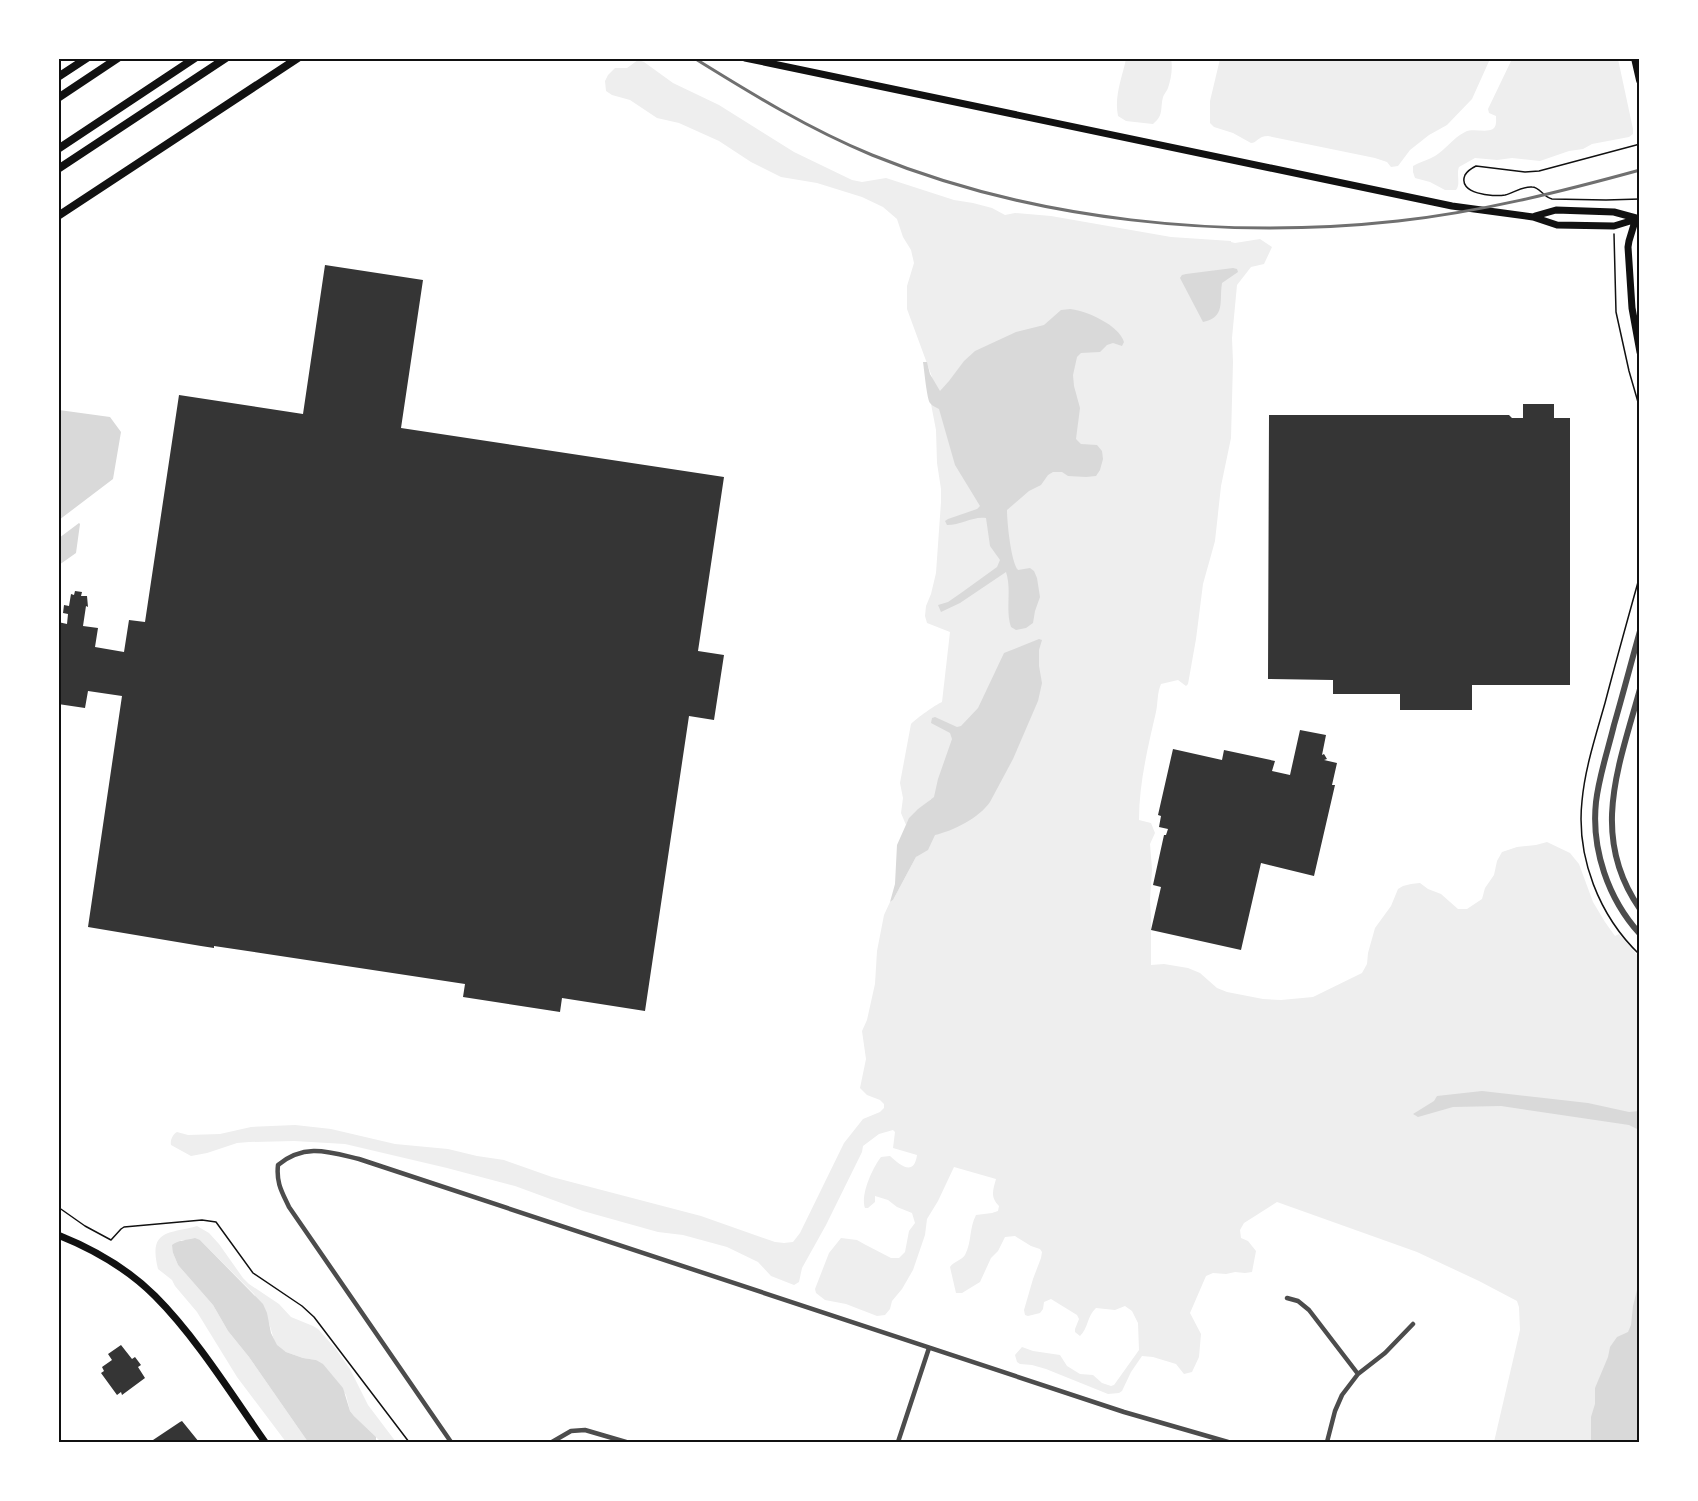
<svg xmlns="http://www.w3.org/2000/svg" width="1698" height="1501" font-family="Inter,sans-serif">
<rect width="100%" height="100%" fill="#fff"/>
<path fill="#eee" d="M 1126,59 L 1171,59 C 1173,68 1171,79 1168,88 C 1167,91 1164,94 1163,97 C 1160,109 1164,115 1153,124 L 1126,121 L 1118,116 C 1114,96 1122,78 1126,59 Z
M 1220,59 L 1220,58 L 1490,59 L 1472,99 L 1447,125 L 1429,135 L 1410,150 L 1398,166 L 1391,167 L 1387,162 L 1375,158 L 1268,136 C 1258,136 1257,143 1251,143 L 1233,133 L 1214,127 L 1210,123 L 1210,101 Z
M 1512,59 L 1618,59 L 1633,129 L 1633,134 L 1629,137 L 1592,144 L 1583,149 L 1569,151 L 1540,161 L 1512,158 L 1497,160 L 1475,158 L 1459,167 C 1456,175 1461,184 1456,190 L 1445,190 L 1430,182 L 1415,178 L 1413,172 L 1413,166 C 1420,162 1428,160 1435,156 C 1446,149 1453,138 1465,132 C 1473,128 1486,133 1493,129 C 1497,126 1496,120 1496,116 L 1489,113 L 1488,109 Z
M 638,60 L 644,62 L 673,83 L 719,105 L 794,152 L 852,180 L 862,182 L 886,178 L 954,200 L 973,203 L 992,208 L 1005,215 L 1015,213 L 1051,216 L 1171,237 L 1231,241 L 1231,242 L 1235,243 L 1260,239 L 1272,247 L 1264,264 L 1251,267 L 1237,285 L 1232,338 L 1233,362 L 1231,438 L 1221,486 L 1215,541 L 1203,584 L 1196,639 L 1188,684 L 1186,686 L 1178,680 L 1161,684 C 1157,693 1158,702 1156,712 C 1148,747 1139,783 1139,820 L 1151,823 L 1155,833 L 1150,844 L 1152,869 L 1150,900 L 1151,917 L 1151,965 L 1164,964 L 1188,968 L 1200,973 L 1217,988 L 1227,992 L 1263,999 L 1281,1000 L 1313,997 L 1362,973 L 1367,964 L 1368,953 L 1375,928 L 1391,906 L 1398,889 L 1403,886 L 1411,884 L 1420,883 L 1428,889 L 1441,894 L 1458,909 L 1467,909 L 1482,899 L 1485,888 L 1494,875 L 1497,861 L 1502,852 L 1517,847 L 1536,845 L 1547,842 L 1570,853 L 1579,864 L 1593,902 L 1605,922 L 1615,936 L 1619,934 L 1639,957 L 1639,1442 L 1494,1442 L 1520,1330 L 1519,1307 L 1517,1301 L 1479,1281 L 1417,1252 L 1277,1202 L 1244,1223 L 1240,1230 L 1241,1238 L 1248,1241 L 1256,1251 L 1252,1272 L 1245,1273 L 1235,1272 L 1226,1274 L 1213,1273 L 1206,1276 L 1190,1313 L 1201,1334 L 1199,1357 L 1192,1372 L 1184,1374 L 1176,1364 L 1153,1357 L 1142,1356 L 1131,1372 L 1122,1391 L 1119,1393 L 1108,1394 L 1046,1369 L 1032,1365 L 1020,1364 L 1017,1362 L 1015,1355 L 1022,1347 L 1033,1351 L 1060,1355 L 1067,1366 L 1080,1374 L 1093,1375 L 1102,1383 L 1111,1386 L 1114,1385 L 1139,1350 L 1138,1323 L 1132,1311 L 1125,1306 L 1115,1310 L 1096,1308 C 1087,1316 1088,1329 1080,1336 L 1075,1332 L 1075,1329 L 1079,1319 L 1077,1315 L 1051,1299 L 1044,1302 L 1043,1309 L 1040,1313 L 1028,1316 L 1025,1315 L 1024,1310 L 1033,1279 L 1041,1258 L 1042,1252 L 1040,1249 L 1031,1246 L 1015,1236 L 1005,1237 L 998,1251 L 991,1258 L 980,1282 L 962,1293 L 956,1293 L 950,1267 C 954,1261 961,1261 965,1255 C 972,1242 969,1228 976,1215 L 992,1213 L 998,1211 L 999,1206 C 990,1197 993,1190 996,1179 L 954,1167 L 938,1201 L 927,1219 L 925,1235 L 913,1270 L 902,1289 L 892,1301 L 890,1309 L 885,1315 L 877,1316 L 846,1304 L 825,1300 L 816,1293 L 815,1289 L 829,1253 L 841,1238 L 857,1240 L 864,1244 L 891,1258 L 899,1258 L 905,1252 L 909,1231 L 915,1223 L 912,1213 L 897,1207 L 888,1200 L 875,1196 L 875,1202 L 868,1208 L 865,1208 C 860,1195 873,1167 881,1157 L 890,1156 C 900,1165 914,1177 917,1155 L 893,1148 L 895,1132 L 893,1130 L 879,1134 L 863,1146 L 862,1152 L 826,1225 L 802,1268 L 799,1282 L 794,1285 L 771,1276 L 758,1262 L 727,1247 L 683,1235 L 658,1232 L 583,1211 L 515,1186 L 447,1168 L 345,1144 L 294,1141 L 249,1142 L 237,1143 L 207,1153 L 191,1156 L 171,1145 C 170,1140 173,1134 177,1132 L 188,1135 L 220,1134 L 251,1127 L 295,1125 L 331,1129 L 395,1144 L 448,1149 L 477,1156 L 504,1160 L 552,1177 L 701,1216 L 775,1242 L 784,1243 L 793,1242 L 800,1233 L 844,1143 L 863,1119 L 880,1112 L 884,1108 L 884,1104 L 880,1100 L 867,1095 L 860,1088 L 866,1059 L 862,1031 L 867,1020 L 875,984 L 877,951 L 884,915 L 890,902 L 893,900 L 916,857 L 920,854 L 931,799 C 921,808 912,813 906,825 L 901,813 L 903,798 L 900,783 L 911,724 C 917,718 935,705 942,702 L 950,632 L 927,623 L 925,616 L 926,606 L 931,594 L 936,573 L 941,502 L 941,489 L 937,463 L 936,430 L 931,404 L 936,406 L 932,377 L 907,309 L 907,286 L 914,263 L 911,250 L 903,237 L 897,219 L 883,207 L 862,197 L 817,183 L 781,177 L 751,162 L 719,141 L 679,123 L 657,118 L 630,100 L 612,95 L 606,91 L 605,81 L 608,75 L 615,68 L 627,68 Z
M 197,1226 L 209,1233 L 219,1244 L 243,1278 L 249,1284 L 279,1304 L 291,1317 L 313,1326 L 318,1329 L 335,1348 L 350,1369 L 368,1405 L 396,1442 L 381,1442 L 354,1416 L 350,1411 L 346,1395 L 316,1360 L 303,1358 L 286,1352 L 278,1347 L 275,1343 L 269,1323 L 254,1294 L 200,1240 L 181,1240 L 173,1253 L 178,1265 L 213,1305 L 228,1331 L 249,1357 L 308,1442 L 286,1442 L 237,1377 L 197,1312 L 175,1286 L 172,1280 L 158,1269 C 148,1229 169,1234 197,1226 Z"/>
<path fill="#d9d9d9" d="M 1233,268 L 1237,269 L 1238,272 L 1222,283 C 1219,302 1226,317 1203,322 L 1180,278 L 1182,275 L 1186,274 Z
M 1070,309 C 1087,311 1119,325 1124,342 L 1122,346 L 1113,343 L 1107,345 L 1100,352 L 1081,353 L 1077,357 L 1073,375 L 1074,386 L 1080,408 L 1076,439 L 1081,444 L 1097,445 L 1102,451 L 1103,459 L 1100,470 L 1096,476 L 1086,477 L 1068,476 L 1062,472 L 1053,472 L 1048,475 L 1041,485 L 1029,491 L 1007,510 C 1007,522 1011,562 1018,570 L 1030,568 L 1034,571 L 1037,578 L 1040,597 L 1035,611 L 1033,623 L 1026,628 L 1016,630 L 1011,627 C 1005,609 1012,590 1006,572 L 960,603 L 941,612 L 938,605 L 948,602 L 961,593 L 997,567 L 1000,560 L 990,546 L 986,518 C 973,516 961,525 947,525 L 945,521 L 948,519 L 977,509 L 980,506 L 955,465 L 939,409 C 936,407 932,406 930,403 C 927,400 924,368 923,362 L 927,362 L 930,374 L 940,391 L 949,381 L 964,361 L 975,351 L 1016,332 L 1044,325 L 1061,310 Z
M 59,410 L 110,417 L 121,432 L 113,479 L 59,520 Z
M 79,523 L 80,524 L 76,553 L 59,565 L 59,538 Z
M 1039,639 L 1042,640 L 1039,650 L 1039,666 L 1042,683 L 1038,701 L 1013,759 L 990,802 C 979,818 953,831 935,835 L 928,850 L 916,857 L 893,900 L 890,902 L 895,884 L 897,845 L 909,818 L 918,809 L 934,797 L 938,779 L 952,739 L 950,733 L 931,723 L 932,718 L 935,717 L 957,727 L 961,726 L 978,708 L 1004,653 Z
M 1482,1091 L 1588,1103 L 1629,1112 L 1639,1111 L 1639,1130 L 1629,1125 L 1501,1106 L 1453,1107 L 1418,1117 L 1413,1114 L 1434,1101 L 1437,1096 Z
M 195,1238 L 200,1240 L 263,1304 L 267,1313 L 271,1333 L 277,1345 L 286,1352 L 303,1358 L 316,1360 L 323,1364 L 343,1388 L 350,1411 L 354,1416 L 376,1437 L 376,1442 L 308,1442 L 249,1357 L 228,1331 L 213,1305 L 178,1265 L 173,1253 L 172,1245 C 179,1240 187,1240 195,1238 Z
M 1639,1282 L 1639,1442 L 1591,1442 L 1591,1417 L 1595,1404 L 1595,1388 L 1608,1357 L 1610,1347 L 1617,1337 L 1628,1332 L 1631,1325 L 1633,1306 Z"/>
<path fill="#353535" d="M 325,265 L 423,280 L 401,428 L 724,477 L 698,651 L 724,655 L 714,720 L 689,716 L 645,1011 L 562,998 L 560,1012 L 463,997 L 465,984 L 214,946 L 214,948 L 201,946 L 88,927 L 122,696 L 88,691 L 85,708 L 58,704 L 58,622 L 67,624 L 68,614 L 63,613 L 64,605 L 69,606 L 71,594 L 74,595 L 75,591 L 82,592 L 81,596 L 87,596 L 88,607 L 86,606 L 83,626 L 98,628 L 95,647 L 124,652 L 129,620 L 145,622 L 179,395 L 303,414 Z
M 1523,404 L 1554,404 L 1554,418 L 1570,418 L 1570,685 L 1472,685 L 1472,710 L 1400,710 L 1400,694 L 1333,694 L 1333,680 L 1268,679 L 1269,415 L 1509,415 L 1512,418 L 1523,418 Z
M 1300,730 L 1326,735 L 1322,755 L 1324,754 L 1327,759 L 1324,760 L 1337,763 L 1332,785 L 1335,785 L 1314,876 L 1261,863 L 1241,950 L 1151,930 L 1161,887 L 1153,885 L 1164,835 L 1166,835 L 1168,829 L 1159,827 L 1161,816 L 1158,815 L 1173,749 L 1222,760 L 1224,750 L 1275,761 L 1272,771 L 1290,775 Z
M 121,1345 L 132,1359 L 135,1357 L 141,1365 L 138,1367 L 145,1378 L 122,1395 L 121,1392 L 117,1395 L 101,1373 L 104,1371 L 102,1367 L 112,1360 L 108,1354 Z
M 182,1421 L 199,1442 L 150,1442 L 180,1422 Z"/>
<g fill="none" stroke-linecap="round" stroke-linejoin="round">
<path stroke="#111" stroke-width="1.5" d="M 1640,144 L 1539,171 L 1525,172 L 1476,166 C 1472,168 1468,170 1465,175 C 1457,194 1493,197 1505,195 C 1513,193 1523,186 1532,187 C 1540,187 1543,197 1552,199 L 1606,200 L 1640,199
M 1614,234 L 1616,312 L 1629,371 L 1640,409
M 1640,575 C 1628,618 1616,661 1605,703 C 1596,735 1585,768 1582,801 C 1576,857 1599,916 1640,955
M 58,1207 L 85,1226 L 111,1240 L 121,1229 L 124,1227 L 202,1220 L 216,1222 L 253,1273 L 302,1306 L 314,1317 L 409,1442"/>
<path stroke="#4c4c4c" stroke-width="4.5" d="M 1287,1298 L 1298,1301 L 1309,1310 L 1358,1374
M 451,1442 L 289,1207 C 282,1192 276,1183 278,1165 C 305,1143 329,1152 359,1159 L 1124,1412 L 1228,1442
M 552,1442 L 571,1431 L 585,1430 L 626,1442
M 898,1442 L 929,1348
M 1327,1442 L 1335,1411 L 1342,1395 L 1358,1374 L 1385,1353 L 1413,1324"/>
<path stroke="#4c4c4c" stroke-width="6" d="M 1640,631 C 1631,663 1623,694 1614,725 C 1608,750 1599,776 1596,802 C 1591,849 1608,899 1640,934
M 1640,689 C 1619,766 1589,836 1640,909"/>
<path stroke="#111" stroke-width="7" d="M 745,58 L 1452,206 L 1533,217 L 1557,225 L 1614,226 L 1640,218
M 1535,216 L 1556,210 L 1614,212 L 1636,218
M 1636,218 L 1629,241 L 1628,247 L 1632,308 L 1640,352
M 58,1235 C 93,1249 128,1269 155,1296 C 196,1337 232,1395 265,1442"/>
<path stroke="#111" stroke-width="8" d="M 1635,58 L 1640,80
M 58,77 L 87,58
M 58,98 L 118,58
M 58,149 L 195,58
M 58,169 L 226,58
M 58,216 L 298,58"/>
<path stroke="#707070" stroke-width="3" d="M 694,58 C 752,94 809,129 872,155 C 1034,221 1225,240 1398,221 C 1480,212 1560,192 1640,170"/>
</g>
<rect width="1698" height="1501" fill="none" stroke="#ffffff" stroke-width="120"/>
<rect x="60" y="60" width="1578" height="1381" fill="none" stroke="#111" stroke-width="2"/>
</svg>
